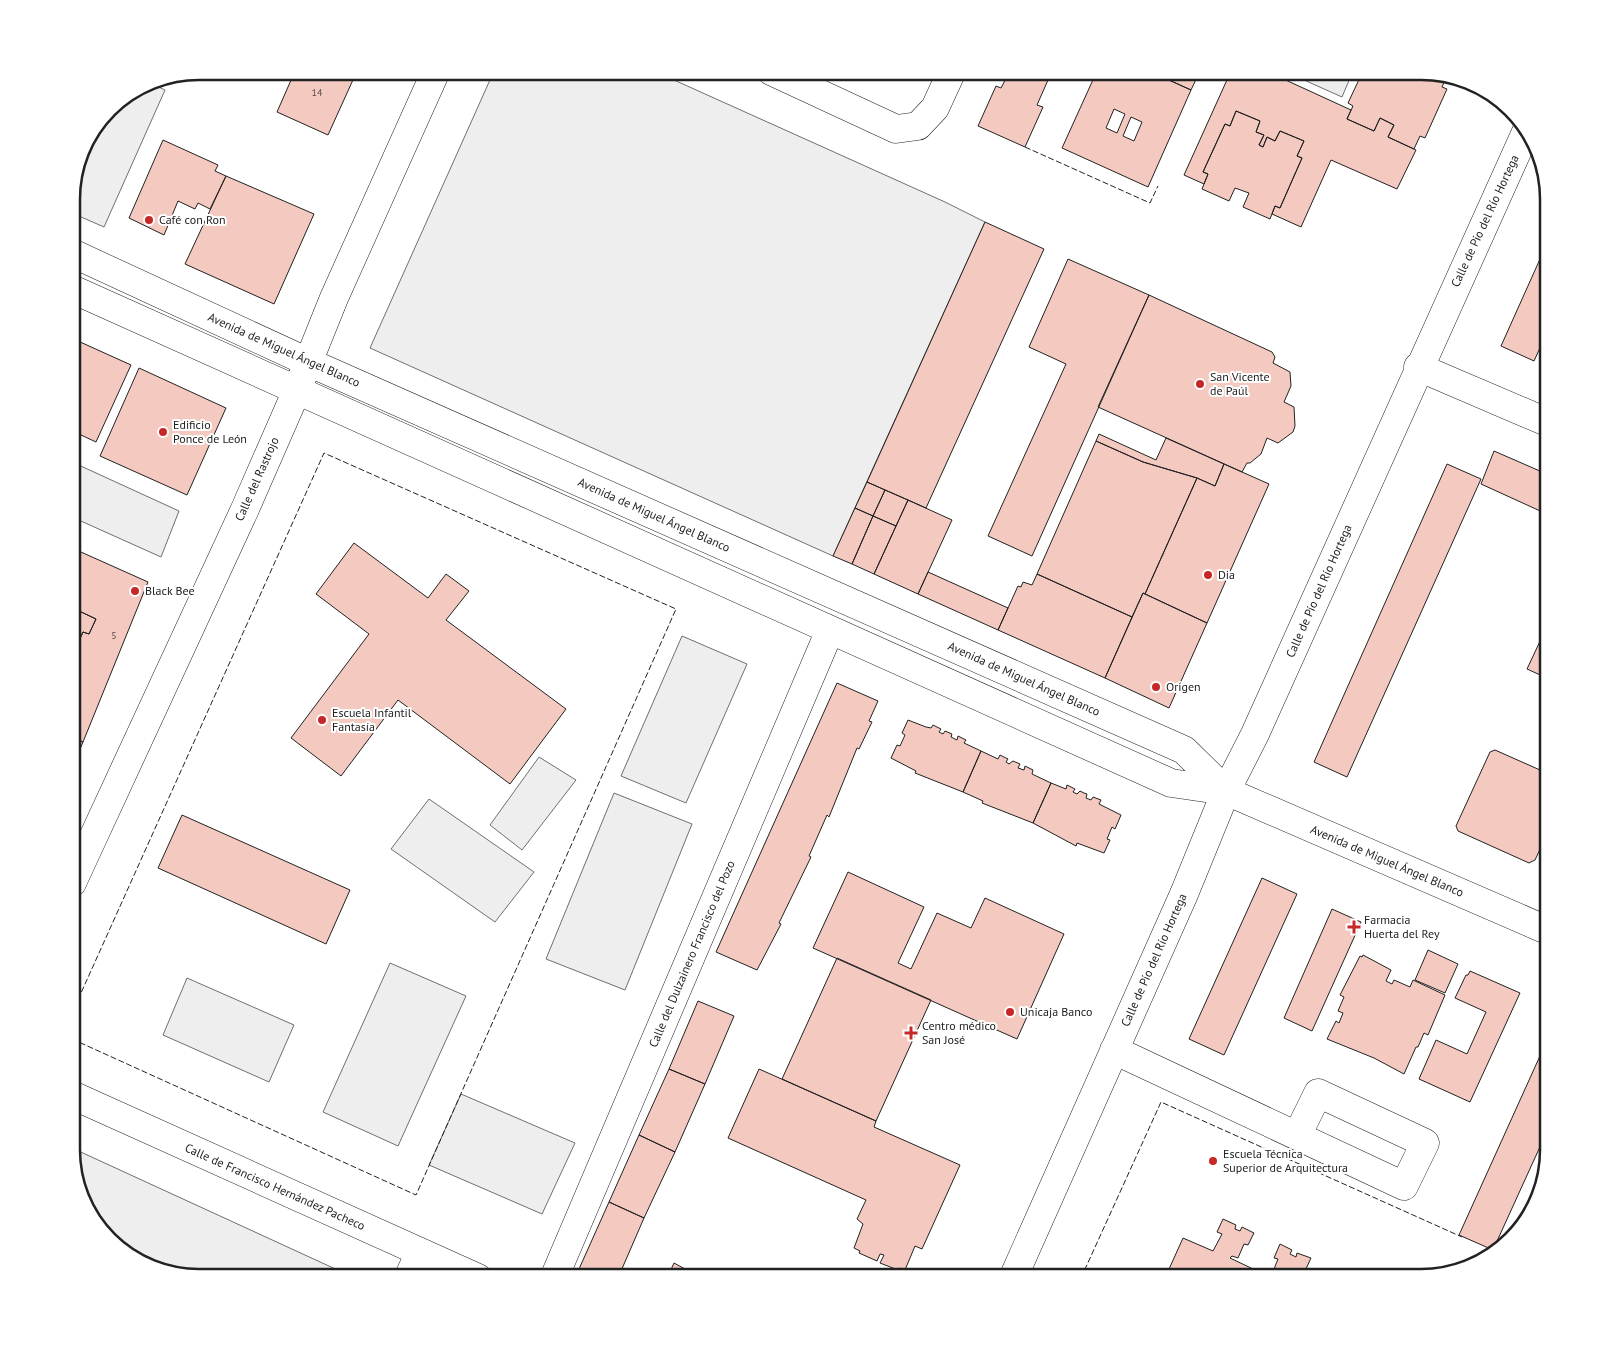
<svg xmlns="http://www.w3.org/2000/svg" width="1620" height="1349" font-family="'PT Sans',sans-serif">
<rect width="100%" height="100%" fill="#fff"/>
<path fill="#eee" stroke="#6f6f6f" d="M 494,71 L 654,71 L 945,202 L 985,222 L 833,556 L 370,348 Z
M 148,82 L 165,90 L 104,227 L 72,213 L 72,190 L 85,142 L 115,103 Z
M 72,462 L 179,511 L 161,557 L 72,517 Z
M 682,636 L 747,664 L 686,803 L 621,776 Z
M 539,757 L 576,780 L 522,850 L 490,825 Z
M 614,793 L 692,824 L 625,990 L 546,959 Z
M 429,799 L 534,872 L 495,922 L 391,849 Z
M 390,963 L 466,996 L 398,1146 L 323,1112 Z
M 187,978 L 294,1025 L 269,1082 L 163,1035 Z
M 461,1094 L 575,1143 L 542,1214 L 429,1165 Z
M 72,1148 L 355,1278 L 199,1278 L 150,1268 L 115,1246 L 84,1206 L 72,1158 Z"/>
<path fill="#ededed" stroke="#6f6f6f" d="M 1284,71 L 1353,71 L 1342,97 Z"/>
<path fill="#f3c9c0" stroke="#222" fill-rule="evenodd" d="M 295,71 L 357,71 L 328,135 L 277,112 Z
M 1010,71 L 1052,71 L 1037,105 L 1043,107 L 1025,147 L 978,126 L 996,86 L 1001,88 Z
M 1097,71 L 1149,71 L 1191,90 L 1148,187 L 1062,148 ZM 1114,109 L 1125,114 L 1117,133 L 1106,128 ZM 1131,117 L 1142,122 L 1134,141 L 1123,136 Z
M 1149,71 L 1200,71 L 1191,90 Z
M 1231,71 L 1266,71 L 1351,110 L 1347,119 L 1374,131 L 1380,118 L 1394,125 L 1388,137 L 1416,150 L 1397,189 L 1331,160 L 1301,227 L 1272,214 L 1275,206 L 1280,208 L 1302,158 L 1297,156 L 1304,141 L 1280,131 L 1275,141 L 1267,137 L 1263,147 L 1259,145 L 1264,135 L 1256,132 L 1260,121 L 1236,111 L 1230,126 L 1225,124 L 1203,172 L 1208,174 L 1204,184 L 1184,175 Z
M 1363,71 L 1421,71 L 1447,76 L 1442,87 L 1447,89 L 1425,138 L 1420,136 L 1414,149 L 1388,137 L 1394,125 L 1380,118 L 1374,131 L 1347,119 L 1353,106 L 1348,103 Z
M 1236,111 L 1260,121 L 1256,132 L 1264,135 L 1259,145 L 1263,147 L 1267,137 L 1275,141 L 1280,131 L 1304,141 L 1297,156 L 1302,158 L 1280,208 L 1275,206 L 1270,219 L 1243,207 L 1249,193 L 1235,188 L 1229,201 L 1202,189 L 1208,174 L 1203,172 L 1225,124 L 1230,126 Z
M 163,140 L 218,165 L 215,171 L 226,176 L 210,209 L 198,203 L 195,209 L 178,201 L 164,235 L 129,218 Z
M 226,176 L 314,214 L 274,304 L 185,264 Z
M 985,222 L 1044,249 L 926,508 L 867,482 Z
M 1549,239 L 1549,328 L 1534,361 L 1501,346 Z
M 1068,259 L 1149,295 L 1032,556 L 988,536 L 1066,364 L 1029,347 Z
M 1149,295 L 1272,352 L 1275,357 L 1273,363 L 1290,372 L 1291,386 L 1284,402 L 1294,407 L 1295,426 L 1293,432 L 1278,443 L 1267,438 L 1261,454 L 1250,463 L 1247,463 L 1242,472 L 1098,407 Z
M 78,341 L 131,365 L 96,442 L 81,435 L 80,438 L 72,435 L 72,354 Z
M 139,368 L 226,408 L 187,495 L 100,456 Z
M 1099,434 L 1156,460 L 1166,438 L 1224,464 L 1215,486 L 1197,478 L 1143,462 L 1096,441 Z
M 1096,441 L 1143,462 L 1197,478 L 1145,594 L 1143,593 L 1132,617 L 1037,574 Z
M 1494,451 L 1549,475 L 1549,515 L 1481,484 Z
M 1224,464 L 1269,484 L 1207,623 L 1145,594 L 1197,478 L 1215,486 Z
M 1447,464 L 1481,479 L 1347,777 L 1314,762 Z
M 867,482 L 885,490 L 873,516 L 855,508 Z
M 885,490 L 908,500 L 896,526 L 873,516 Z
M 908,500 L 952,520 L 918,594 L 874,574 Z
M 855,508 L 873,516 L 852,564 L 833,556 Z
M 873,516 L 896,526 L 874,574 L 852,564 Z
M 354,543 L 428,598 L 446,574 L 469,591 L 446,620 L 566,709 L 510,784 L 398,700 L 341,776 L 291,738 L 369,634 L 316,594 Z
M 72,548 L 148,582 L 83,742 L 78,740 L 79,736 L 72,733 L 72,642 L 78,643 L 83,632 L 89,634 L 96,619 L 77,610 L 79,606 L 72,603 Z
M 928,572 L 1008,608 L 998,630 L 918,594 Z
M 1037,574 L 1132,617 L 1105,678 L 998,630 L 1018,586 L 1021,587 L 1023,582 L 1032,585 Z
M 1143,593 L 1207,623 L 1169,708 L 1105,678 Z
M 72,603 L 79,606 L 77,610 L 96,619 L 89,634 L 83,632 L 78,643 L 72,642 Z
M 1549,622 L 1549,679 L 1527,669 Z
M 837,683 L 878,701 L 869,721 L 872,722 L 859,749 L 857,748 L 829,817 L 827,815 L 809,856 L 811,857 L 779,923 L 781,924 L 757,970 L 716,952 Z
M 908,720 L 926,727 L 931,728 L 933,725 L 941,729 L 939,732 L 943,734 L 945,731 L 952,734 L 951,737 L 957,740 L 958,736 L 966,740 L 964,743 L 981,751 L 963,792 L 915,773 L 916,771 L 891,758 L 897,745 L 900,746 L 905,735 L 902,733 Z
M 72,733 L 79,736 L 78,740 L 83,742 L 72,768 Z
M 1495,750 L 1549,774 L 1549,830 L 1535,860 L 1529,863 L 1458,831 L 1456,826 L 1490,752 Z
M 981,751 L 998,759 L 1000,755 L 1008,759 L 1006,762 L 1009,764 L 1013,761 L 1020,764 L 1018,768 L 1024,770 L 1025,766 L 1033,770 L 1032,774 L 1051,783 L 1033,823 L 982,803 L 983,801 L 963,792 Z
M 1051,783 L 1066,789 L 1067,785 L 1075,789 L 1073,792 L 1077,794 L 1080,791 L 1084,793 L 1087,794 L 1086,798 L 1091,800 L 1093,797 L 1101,800 L 1099,804 L 1121,815 L 1115,829 L 1112,827 L 1107,839 L 1110,840 L 1104,853 L 1077,843 L 1076,846 L 1033,823 Z
M 182,815 L 350,890 L 326,944 L 158,868 Z
M 848,872 L 924,907 L 898,963 L 911,969 L 937,913 L 971,928 L 985,898 L 1064,934 L 1017,1039 L 813,948 Z
M 1262,878 L 1297,894 L 1224,1055 L 1189,1039 Z
M 1332,909 L 1361,922 L 1312,1031 L 1284,1018 Z
M 1428,950 L 1458,964 L 1445,993 L 1415,980 Z
M 1363,955 L 1391,970 L 1386,981 L 1392,984 L 1394,980 L 1410,987 L 1413,980 L 1445,995 L 1428,1035 L 1424,1033 L 1418,1047 L 1416,1047 L 1404,1074 L 1374,1058 L 1327,1039 L 1336,1021 L 1339,1023 L 1343,1013 L 1338,1011 L 1344,997 L 1340,995 L 1360,956 L 1362,957 Z
M 837,958 L 931,1000 L 876,1121 L 782,1079 Z
M 1470,971 L 1520,993 L 1470,1102 L 1419,1079 L 1436,1040 L 1467,1054 L 1486,1012 L 1455,998 L 1466,975 L 1468,975 Z
M 698,1001 L 734,1016 L 705,1084 L 669,1069 Z
M 1549,1036 L 1549,1127 L 1493,1250 L 1459,1235 Z
M 669,1069 L 705,1084 L 675,1152 L 639,1135 Z
M 759,1069 L 876,1121 L 874,1127 L 960,1165 L 922,1249 L 915,1246 L 905,1270 L 899,1268 L 898,1270 L 880,1263 L 884,1255 L 880,1254 L 877,1261 L 859,1253 L 860,1251 L 854,1248 L 863,1224 L 857,1219 L 866,1200 L 728,1138 Z
M 639,1135 L 675,1152 L 644,1218 L 609,1202 Z
M 609,1202 L 644,1218 L 618,1278 L 598,1278 L 579,1269 Z
M 1223,1219 L 1236,1225 L 1235,1229 L 1240,1231 L 1242,1227 L 1254,1233 L 1248,1245 L 1244,1244 L 1238,1258 L 1232,1256 L 1230,1258 L 1272,1278 L 1165,1278 L 1183,1238 L 1213,1251 L 1222,1234 L 1217,1232 Z
M 1280,1244 L 1292,1250 L 1290,1254 L 1296,1257 L 1297,1253 L 1311,1258 L 1305,1271 L 1301,1270 L 1297,1278 L 1277,1278 L 1272,1274 L 1278,1259 L 1274,1258 Z
M 674,1263 L 687,1270 L 703,1275 L 702,1278 L 667,1278 Z
M 1406,1272 L 1420,1278 L 1403,1278 Z"/>
<g fill="none" stroke-linecap="round" stroke-linejoin="round">
<g stroke="#222" stroke-width="29">
<path id="minor" d="M 771,71 L 896,129 L 918,126 L 935,108 L 952,71
M 72,253 L 308,362 L 1184,750 L 1226,791
M 72,289 L 1171,783 L 1226,791 L 1549,931
M 1418,367 L 1549,423
M 72,883 L 245,509 L 297,390 L 334,298 L 436,71
M 1114,1050 L 1404,1186 L 1425,1143 L 1318,1093 L 1297,1136
M 72,1095 L 478,1278
M 408,1278 L 420,1252
M 554,1278 L 830,630
M 1013,1278 L 1184,894 L 1226,791 L 1255,734 L 1526,132"/>
</g>
<use href="#minor" stroke="#fff" stroke-width="28"/>
<path stroke="#222" stroke-width="1" stroke-dasharray="6 2.5" stroke-linecap="butt" d="M 1025,147 L 1150,203 L 1158,186
M 72,1039 L 416,1195 L 676,609 L 324,453 L 72,1013
M 1081,1278 L 1161,1102 L 1462,1237"/>
</g>
<g fill="#c62828" stroke="#fff" stroke-width="2">
<circle cx="149" cy="220" r="5"/>
<circle cx="1200" cy="384" r="5"/>
<circle cx="163" cy="432" r="5"/>
<circle cx="1208" cy="575" r="5"/>
<circle cx="135" cy="591" r="5"/>
<circle cx="1156" cy="687" r="5"/>
<circle cx="322" cy="720" r="5"/>
<path d="M1351.5 919.5h5v5h5v5h-5v5h-5v-5h-5v-5h5z"/>
<circle cx="1010" cy="1012" r="5"/>
<path d="M908.5 1025.5h5v5h5v5h-5v5h-5v-5h-5v-5h5z"/>
<circle cx="1213" cy="1161" r="5"/>
</g>
<g text-anchor="middle" stroke-width="4" stroke-linejoin="round" paint-order="stroke">
<g font-size="10" fill="#564c4a">
<text x="317" y="96">14</text>
<text x="114" y="639">5</text>
</g>
<g font-size="12" fill="#222" stroke="#fff" text-anchor="start">
<text x="159" y="224">Café con Ron</text>
<text x="1210" y="381">San Vicente<tspan x="1210" dy="14">de Paúl</tspan></text>
<text x="173" y="429">Edificio<tspan x="173" dy="14">Ponce de León</tspan></text>
<text x="1218" y="579">Dia</text>
<text x="145" y="595">Black Bee</text>
<text x="1166" y="691">Origen</text>
<text x="332" y="717">Escuela Infantil<tspan x="332" dy="14">Fantasía</tspan></text>
<text x="1364" y="924">Farmacia<tspan x="1364" dy="14">Huerta del Rey</tspan></text>
<text x="1020" y="1016">Unicaja Banco</text>
<text x="922" y="1030">Centro médico<tspan x="922" dy="14">San José</tspan></text>
<text x="1223" y="1158">Escuela Técnica<tspan x="1223" dy="14">Superior de Arquitectura</tspan></text>
</g>
<g font-size="12" fill="#222" stroke="#fff">
<text transform="translate(1485 221) rotate(-65)" y="4">Calle de Pío del Río Hortega</text>
<text transform="translate(284 350) rotate(24)" y="4">Avenida de Miguel Ángel Blanco</text>
<text transform="translate(257 479) rotate(-66)" y="4">Calle del Rastrojo</text>
<text transform="translate(654 515) rotate(24)" y="4">Avenida de Miguel Ángel Blanco</text>
<text transform="translate(1319 591) rotate(-66)" y="4">Calle de Pío del Río Hortega</text>
<text transform="translate(1024 679) rotate(24)" y="4">Avenida de Miguel Ángel Blanco</text>
<text transform="translate(1387 861) rotate(23)" y="4">Avenida de Miguel Ángel Blanco</text>
<text transform="translate(692 954) rotate(-67)" y="4">Calle del Dulzainero Francisco del Pozo</text>
<text transform="translate(1154 960) rotate(-66)" y="4">Calle de Pío del Río Hortega</text>
<text transform="translate(275 1187) rotate(24)" y="4">Calle de Francisco Hernández Pacheco</text>
</g>
</g>
<path d="M0 0H1620V1349H0ZM199 80H1421A119 119 0 0 1 1540 199V1150A119 119 0 0 1 1421 1269H199A119 119 0 0 1 80 1150V199A119 119 0 0 1 199 80Z" fill="#fff" fill-rule="evenodd"/>
<path fill="none" stroke="#222" stroke-width="2.5" d="M199 80H1421A119 119 0 0 1 1540 199V1150A119 119 0 0 1 1421 1269H199A119 119 0 0 1 80 1150V199A119 119 0 0 1 199 80Z"/>
</svg>
